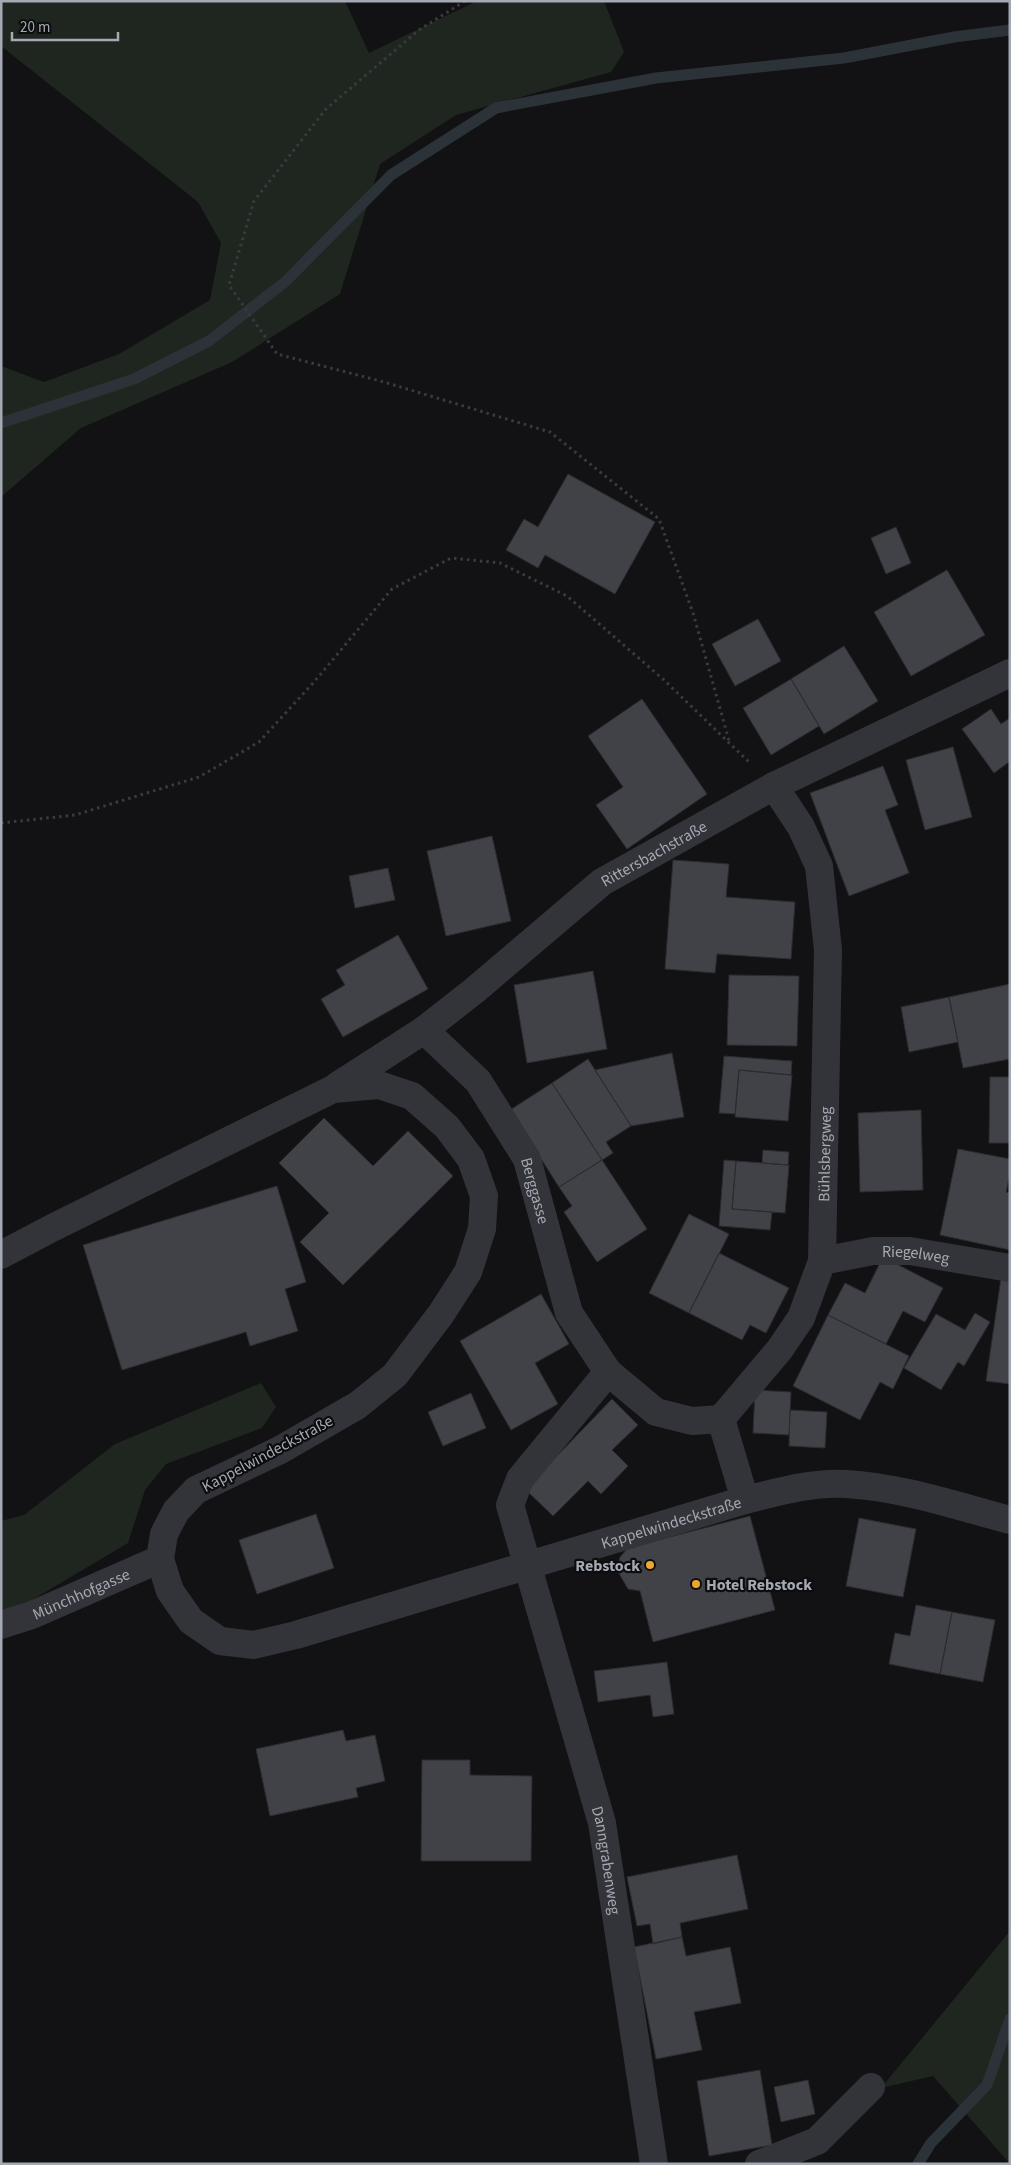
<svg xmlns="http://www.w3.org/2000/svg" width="1011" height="2165" font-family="'Source Sans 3',sans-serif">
<rect width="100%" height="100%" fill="#121214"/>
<path fill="#1e261f" d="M 1,1 L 345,1 L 369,53 L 477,1 L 604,1 L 624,52 L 611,72 L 456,115 L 380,164 L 340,294 L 232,362 L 81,428 L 1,497 L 1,366 L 44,382 L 119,354 L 210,300 L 221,243 L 198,202 L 1,46 Z
M 261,1383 L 276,1407 L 262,1428 L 166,1464 L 145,1490 L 128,1543 L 27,1603 L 1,1613 L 1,1521 L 24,1515 L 115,1444 Z
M 1010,1931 L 1010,2164 L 933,2076 L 881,2088 Z"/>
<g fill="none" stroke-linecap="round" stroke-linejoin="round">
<path stroke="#2b3339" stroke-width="11" d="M 1,423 L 134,379 L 209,341 L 285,282 L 391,175 L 496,108 L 656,78 L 844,58 L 954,37 L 1010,30
M 918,2164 L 931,2143 L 987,2085 L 1010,2019"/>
</g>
<path fill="#414247" stroke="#2c2c30" d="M 568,474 L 655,522 L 615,594 L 545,555 L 538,568 L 506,550 L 524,519 L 538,527 Z
M 896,527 L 911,563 L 886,574 L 871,538 Z
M 947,570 L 985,635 L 911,676 L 874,612 Z
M 758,619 L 781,661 L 735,686 L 712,644 Z
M 844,646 L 878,701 L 824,734 L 791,679 Z
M 791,679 L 819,726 L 771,755 L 743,708 Z
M 642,699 L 707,794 L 627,849 L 596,805 L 623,787 L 588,736 Z
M 991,709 L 1001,724 L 1010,718 L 1010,763 L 1009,762 L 994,773 L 962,729 Z
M 953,747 L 972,817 L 925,830 L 906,760 Z
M 883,766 L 898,805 L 885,810 L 909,873 L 849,896 L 810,793 Z
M 492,836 L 511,921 L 446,936 L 427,851 Z
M 673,860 L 729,864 L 726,897 L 795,902 L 791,959 L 717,954 L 715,973 L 665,969 Z
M 388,868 L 395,900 L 355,908 L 349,876 Z
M 398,935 L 428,989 L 343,1037 L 321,999 L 345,985 L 336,970 Z
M 593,971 L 607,1049 L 527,1063 L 514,985 Z
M 729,975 L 799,976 L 797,1046 L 727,1045 Z
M 1010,984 L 1010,1059 L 963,1068 L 949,997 Z
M 949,997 L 958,1042 L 909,1052 L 901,1007 Z
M 672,1053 L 684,1117 L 631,1126 L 595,1070 Z
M 724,1056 L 792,1061 L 791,1075 L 739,1070 L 735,1114 L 719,1113 Z
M 588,1059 L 631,1126 L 606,1142 L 613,1153 L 602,1160 L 552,1083 Z
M 739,1070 L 792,1075 L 788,1121 L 735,1117 Z
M 990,1077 L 1010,1077 L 1010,1143 L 989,1143 Z
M 552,1083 L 602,1160 L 559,1187 L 510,1110 Z
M 921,1110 L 923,1190 L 860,1192 L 858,1113 Z
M 324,1118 L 373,1166 L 408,1131 L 453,1176 L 343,1285 L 300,1242 L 329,1213 L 279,1163 Z
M 958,1149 L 1010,1159 L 1010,1174 L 1006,1192 L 1010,1193 L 1010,1250 L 940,1235 Z
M 763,1150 L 789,1152 L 788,1165 L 762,1163 Z
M 602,1160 L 647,1229 L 597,1262 L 564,1212 L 572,1206 L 559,1187 Z
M 724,1160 L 736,1161 L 732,1209 L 772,1212 L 770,1230 L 719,1226 Z
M 736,1161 L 789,1165 L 785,1213 L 732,1209 Z
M 277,1186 L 306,1282 L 285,1289 L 298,1331 L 250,1346 L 246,1332 L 122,1370 L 83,1245 Z
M 689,1214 L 729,1234 L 689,1313 L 649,1293 Z
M 719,1253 L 789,1288 L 766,1333 L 750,1325 L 742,1340 L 689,1313 Z
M 883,1257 L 943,1288 L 925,1322 L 903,1311 L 886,1344 L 828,1315 L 845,1283 L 865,1293 Z
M 1001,1278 L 1010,1279 L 1010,1384 L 986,1381 Z
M 541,1294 L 569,1344 L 535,1363 L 558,1404 L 511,1430 L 460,1341 Z
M 975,1313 L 990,1322 L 964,1366 L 958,1362 L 941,1390 L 904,1368 L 936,1314 L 965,1330 Z
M 828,1315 L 909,1356 L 893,1389 L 880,1382 L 860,1420 L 793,1386 Z
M 755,1390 L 791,1392 L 789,1435 L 753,1433 Z
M 471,1393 L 486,1428 L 443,1446 L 428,1412 Z
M 612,1399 L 638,1425 L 612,1450 L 628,1466 L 601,1494 L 588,1481 L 553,1516 L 525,1489 Z
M 790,1410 L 827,1412 L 825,1448 L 789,1446 Z
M 316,1514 L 334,1568 L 257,1594 L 239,1540 Z
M 750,1516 L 775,1610 L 653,1642 L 640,1591 L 628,1589 L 617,1570 L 620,1557 L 628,1548 Z
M 859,1518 L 916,1529 L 903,1597 L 846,1586 Z
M 916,1605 L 952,1612 L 940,1674 L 889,1664 L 895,1633 L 910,1636 Z
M 952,1612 L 995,1620 L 983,1682 L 940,1674 Z
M 667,1662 L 674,1714 L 653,1717 L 650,1695 L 598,1702 L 594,1671 Z
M 343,1730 L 346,1741 L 375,1735 L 385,1781 L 356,1788 L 358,1797 L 270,1816 L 256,1749 Z
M 422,1760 L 470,1760 L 470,1775 L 532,1776 L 531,1861 L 421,1861 Z
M 737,1855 L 748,1909 L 680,1923 L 682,1937 L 653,1944 L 650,1924 L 637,1926 L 627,1877 Z
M 682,1937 L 686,1956 L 730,1947 L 741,2003 L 694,2012 L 702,2050 L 656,2059 L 634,1947 Z
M 760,2070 L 772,2145 L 709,2156 L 697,2081 Z
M 808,2080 L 815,2114 L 781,2122 L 774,2087 Z"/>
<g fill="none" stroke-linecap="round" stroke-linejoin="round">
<path stroke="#393b40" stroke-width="3" stroke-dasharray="2.5 4" stroke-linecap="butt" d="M 465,1 L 419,30 L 326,109 L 254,201 L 229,285 L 277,354 L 384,382 L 550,432 L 659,519 L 693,613 L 730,744
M 1,823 L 75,815 L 199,777 L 259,742 L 314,682 L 392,589 L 451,558 L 500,563 L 567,596 L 664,680 L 750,763"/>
<g stroke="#333439" stroke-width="28">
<path id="s1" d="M 424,1030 L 478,1081 L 527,1159 L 569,1313 L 608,1372 L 656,1412 L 692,1421 L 721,1419"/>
<path id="s2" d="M 337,1086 L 424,1030 L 475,990 L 602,882 L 774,786 L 1010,673"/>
<path id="s3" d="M 1,1255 L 52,1228 L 333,1089 L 379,1085 L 412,1096 L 447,1127 L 471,1159 L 484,1196 L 482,1229 L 468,1272 L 441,1314 L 395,1375 L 358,1405 L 280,1450 L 196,1490 L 176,1511 L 164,1534 L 160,1559 L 170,1591 L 191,1621 L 220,1641 L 254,1645 L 296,1635 L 745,1500 C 778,1492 812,1482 846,1484 C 901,1487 957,1506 1010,1520"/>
<path id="s4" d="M 822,1261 L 873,1251 L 910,1251 L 1010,1268"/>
<path id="s5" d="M 608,1372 L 520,1479 L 510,1505 L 602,1823 L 654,2164"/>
<path id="s6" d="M 745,1500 L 721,1419 L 780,1349 L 801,1318 L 822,1261 L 828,950 L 819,866 L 801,827 L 774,786"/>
<path id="s7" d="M 1,1625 L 32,1615 L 160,1559"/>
<path d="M 759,2164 L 817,2141 L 871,2087"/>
</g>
</g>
<g fill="#f0a72e" stroke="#0d0d0f" stroke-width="2">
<circle cx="650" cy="1565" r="5"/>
<circle cx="696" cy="1584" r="5"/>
</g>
<g text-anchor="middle" stroke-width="4.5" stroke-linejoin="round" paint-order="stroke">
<g font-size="16" fill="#a4a9b4" stroke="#0d0d0f">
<text dy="6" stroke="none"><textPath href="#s2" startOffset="394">Rittersbachstraße</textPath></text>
<text dy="6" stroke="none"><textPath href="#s6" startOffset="381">Bühlsbergweg</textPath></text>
<text dy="6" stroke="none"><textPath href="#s1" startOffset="199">Berggasse</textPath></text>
<text dy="6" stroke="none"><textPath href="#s4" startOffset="95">Riegelweg</textPath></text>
<text transform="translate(267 1453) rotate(-28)" y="6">Kappelwindeckstraße</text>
<text dy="6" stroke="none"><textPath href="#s3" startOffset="1668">Kappelwindeckstraße</textPath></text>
<text dy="6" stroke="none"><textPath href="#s7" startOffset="86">Münchhofgasse</textPath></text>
<text dy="6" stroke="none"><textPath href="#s5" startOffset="535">Danngrabenweg</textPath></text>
</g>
<g font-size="16" font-weight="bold" fill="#a4a9b4" stroke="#0d0d0f" text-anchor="end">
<text x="640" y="1571">Rebstock</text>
<text x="706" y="1590" text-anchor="start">Hotel Rebstock</text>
</g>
</g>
<rect width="1011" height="2165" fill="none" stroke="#a4a9b4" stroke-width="5"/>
<path d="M12 32v8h106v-8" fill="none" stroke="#a4a9b4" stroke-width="2.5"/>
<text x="20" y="32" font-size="15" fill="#a4a9b4" stroke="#0d0d0f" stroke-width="4" paint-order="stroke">20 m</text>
</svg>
